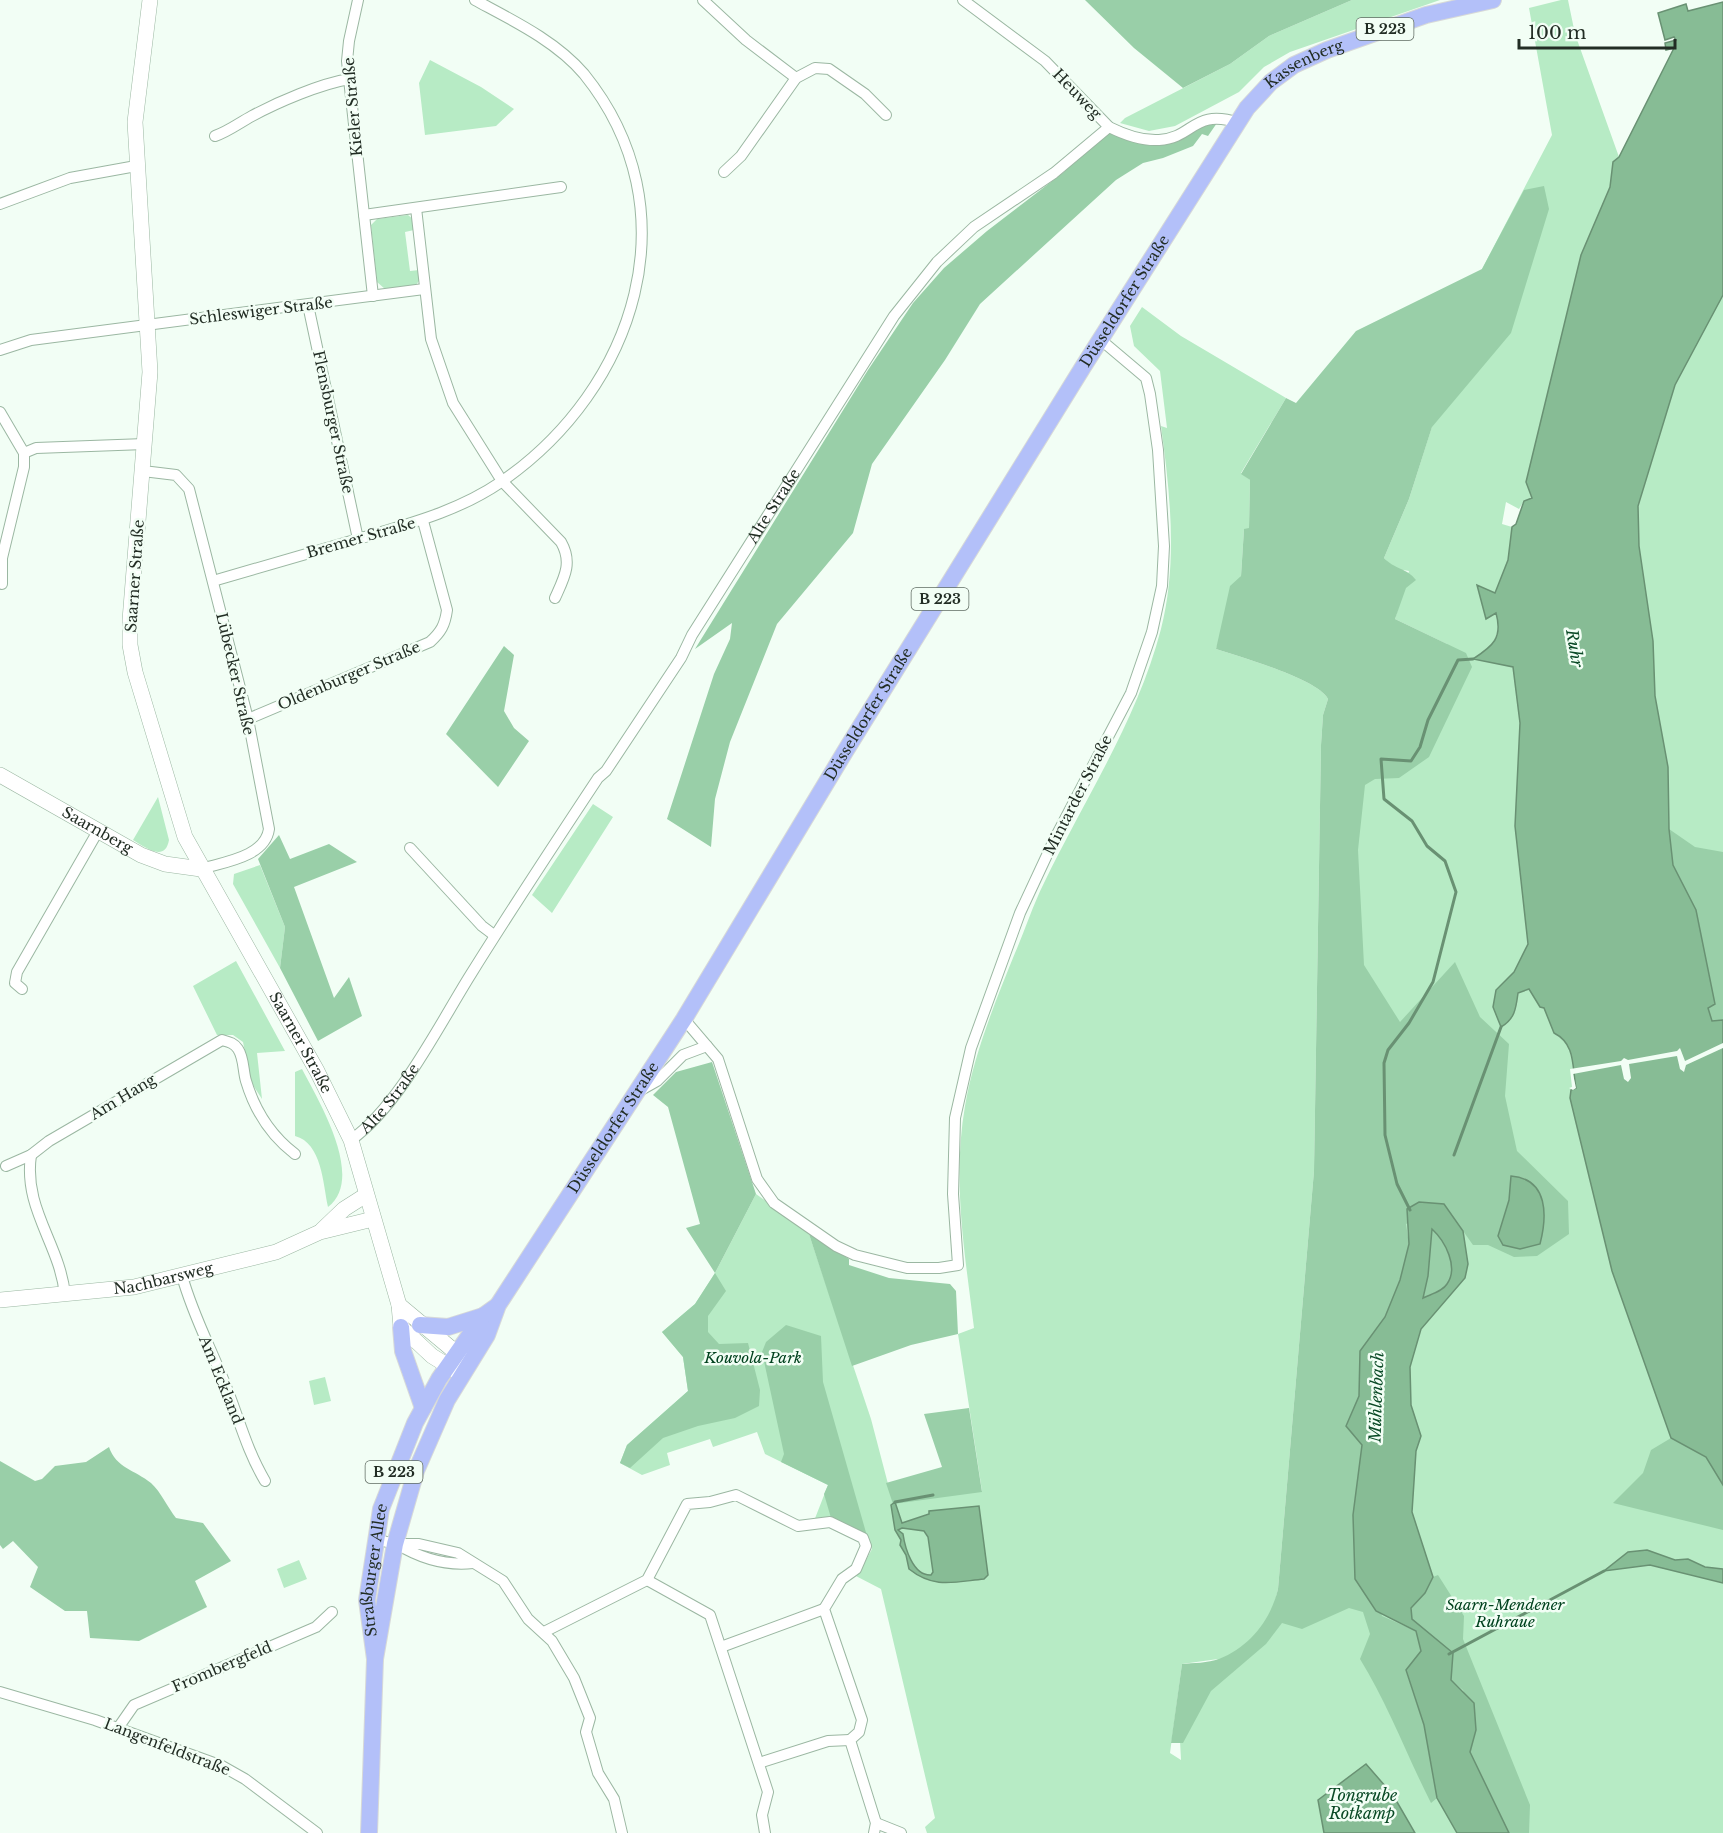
<svg xmlns="http://www.w3.org/2000/svg" width="1723" height="1833" font-family="'Libre Baskerville',serif">
<rect width="100%" height="100%" fill="#f2fef5"/>
<path fill="#b7ebc5" fill-rule="evenodd" d="M 1352,0 L 1440,0 L 1290,52 L 1264,67 L 1239,92 L 1175,126 L 1149,131 L 1120,123 L 1125,118 L 1230,64 L 1269,36 Z
M 1561,0 L 1568,0 L 1575,34 L 1619,157 L 1613,162 L 1610,187 L 1581,255 L 1526,482 L 1532,498 L 1524,501 L 1519,509 L 1506,502 L 1502,524 L 1512,527 L 1508,560 L 1495,593 L 1477,585 L 1486,619 L 1496,613 L 1499,627 L 1495,640 L 1723,128 L 1723,1833 L 927,1833 L 925,1827 L 935,1818 L 881,1589 L 854,1575 L 860,1571 L 872,1549 L 867,1536 L 814,1521 L 828,1485 L 765,1454 L 757,1432 L 713,1447 L 710,1439 L 667,1453 L 670,1465 L 642,1475 L 620,1463 L 627,1445 L 688,1391 L 683,1357 L 662,1332 L 695,1304 L 715,1273 L 756,1194 L 808,1231 L 871,1419 L 893,1503 L 982,1491 L 958,1334 L 974,1328 C 965,1254 952,1181 965,1106 C 974,1054 995,1002 1015,953 C 1025,930 1033,905 1044,883 C 1085,798 1137,721 1161,629 C 1178,562 1170,493 1161,426 L 1167,428 L 1160,371 L 1134,346 L 1130,326 L 1142,307 L 1181,336 L 1286,398 L 1241,473 L 1250,480 L 1249,529 L 1244,529 L 1241,576 L 1216,649 C 1240,657 1318,679 1328,699 L 1323,715 L 1321,745 L 1314,1171 L 1278,1589 L 1274,1606 L 1299,1542 L 1334,695 L 1447,644 L 1395,619 L 1409,571 L 1392,568 L 1384,558 L 1409,499 L 1482,269 L 1552,135 L 1529,8 ZM 1218,1659 L 1178,1701 L 1181,1760 L 1170,1753 L 1182,1664 Z
M 430,60 L 481,87 L 514,109 L 496,126 L 425,135 L 419,83 Z
M 408,215 L 414,220 L 414,230 L 405,232 L 410,271 L 419,270 L 419,281 L 415,286 L 385,289 L 377,282 L 371,225 L 377,219 Z
M 158,797 L 169,840 C 165,863 145,847 133,840 Z
M 593,804 L 613,817 L 552,913 L 532,895 Z
M 260,865 L 285,927 L 280,968 L 233,884 L 234,874 Z
M 236,961 L 285,1051 L 257,1053 L 262,1099 L 251,1082 L 243,1042 L 233,1035 L 217,1035 L 193,986 Z
M 302,1069 C 318,1100 366,1178 328,1207 C 323,1184 322,1143 295,1136 L 295,1072 Z
M 325,1377 L 331,1401 L 314,1405 L 309,1381 Z
M 299,1560 L 307,1579 L 284,1588 L 277,1569 Z"/>
<path fill="#99cfa8" fill-rule="evenodd" d="M 1085,0 L 1352,0 L 1269,36 L 1230,64 L 1183,88 L 1134,48 Z
M 1219,120 L 1208,136 L 1202,134 L 1193,146 L 1163,158 L 1143,163 L 1116,180 L 980,304 L 945,360 L 872,464 L 853,533 L 777,624 L 730,742 L 715,799 L 711,847 L 667,819 L 714,674 L 730,639 L 732,623 L 695,649 L 868,370 L 913,303 L 944,268 L 987,231 L 1064,172 L 1108,130 L 1159,142 Z
M 1544,186 L 1549,209 L 1511,333 L 1432,427 L 1409,499 L 1384,558 C 1394,569 1407,568 1416,580 L 1406,588 L 1395,619 L 1466,653 L 1472,667 L 1429,757 L 1399,778 L 1375,779 L 1365,785 L 1358,850 L 1364,965 L 1400,1022 L 1455,962 L 1480,1017 L 1509,1044 L 1505,1096 L 1517,1151 L 1568,1201 L 1569,1234 L 1537,1256 L 1514,1257 L 1488,1245 L 1473,1245 L 1444,1204 L 1406,1224 L 1409,1244 L 1400,1280 L 1385,1317 L 1360,1351 L 1359,1396 L 1346,1426 L 1362,1445 L 1353,1515 L 1382,1616 L 1416,1631 L 1421,1651 L 1406,1671 L 1424,1725 L 1437,1798 L 1431,1803 C 1407,1756 1388,1704 1360,1659 L 1370,1634 L 1363,1612 L 1349,1608 L 1302,1629 L 1282,1623 L 1266,1644 L 1211,1691 L 1183,1743 L 1171,1743 L 1182,1664 C 1193,1663 1208,1663 1219,1659 C 1250,1647 1271,1619 1278,1589 L 1314,1171 L 1321,745 L 1323,715 L 1328,699 C 1318,679 1240,657 1216,649 L 1230,586 L 1241,576 L 1244,529 L 1249,528 L 1250,480 L 1241,474 L 1286,398 L 1296,403 L 1356,331 L 1482,269 L 1524,190 ZM 1512,1176 L 1520,1249 L 1503,1245 L 1498,1236 L 1509,1200 Z
M 504,646 L 514,655 L 504,711 L 514,728 L 529,741 L 498,787 L 446,734 Z
M 1669,829 L 1695,847 L 1723,852 L 1723,1020 L 1712,1021 L 1708,1008 L 1715,1004 L 1696,910 L 1673,865 Z
M 279,835 L 290,859 L 329,844 L 357,862 L 294,887 L 334,998 L 349,977 L 362,1016 L 318,1041 L 280,968 L 285,927 L 258,859 Z
M 712,1062 L 756,1194 L 715,1273 L 726,1291 L 708,1316 L 708,1332 L 719,1344 L 748,1343 L 760,1390 L 759,1406 L 735,1418 L 698,1426 L 663,1438 L 630,1468 L 620,1463 L 627,1445 L 688,1391 L 683,1357 L 662,1332 L 695,1304 L 715,1273 L 686,1228 L 700,1224 L 668,1107 L 653,1095 L 676,1072 Z
M 1432,1228 C 1444,1242 1460,1266 1447,1284 C 1442,1292 1430,1295 1422,1298 L 1428,1276 Z
M 808,1231 L 849,1259 L 849,1265 L 889,1278 L 950,1284 L 956,1291 L 958,1334 L 911,1345 L 852,1366 Z
M 786,1325 L 821,1336 L 823,1382 L 867,1536 L 831,1518 L 824,1494 L 828,1485 L 781,1462 L 784,1454 L 762,1352 L 766,1342 Z
M 969,1408 L 982,1492 L 893,1504 L 886,1483 L 942,1467 L 924,1414 Z
M 1671,1438 L 1706,1457 L 1723,1485 L 1723,1530 L 1613,1503 L 1643,1473 L 1651,1450 Z
M 109,1447 C 116,1468 135,1470 151,1483 C 161,1492 168,1508 176,1518 L 203,1523 L 231,1561 L 195,1581 L 207,1607 L 139,1641 L 90,1638 L 87,1611 L 65,1611 L 30,1587 L 38,1567 L 13,1541 L 3,1549 L 0,1545 L 0,1461 L 35,1481 L 42,1479 L 55,1466 L 86,1462 Z
M 1438,1575 L 1464,1616 L 1463,1639 L 1530,1805 L 1529,1833 L 1509,1833 L 1470,1752 L 1476,1730 L 1463,1690 L 1451,1680 L 1453,1653 L 1412,1619 L 1411,1608 L 1425,1593 L 1433,1577 Z"/>
<path fill="#87bc95" stroke="#699173" stroke-width="1.5" fill-rule="evenodd" d="M 1723,2 L 1723,295 L 1675,385 L 1638,506 L 1639,546 L 1653,641 L 1655,696 L 1668,767 L 1669,829 L 1673,865 L 1696,910 L 1715,1004 L 1708,1008 L 1712,1021 L 1723,1020 L 1723,1485 L 1706,1457 L 1671,1438 L 1612,1271 L 1570,1098 L 1571,1090 L 1576,1088 C 1572,1067 1576,1044 1554,1033 L 1544,1008 L 1540,1007 L 1529,989 L 1518,993 C 1516,1008 1515,1019 1501,1027 L 1493,1007 L 1496,990 L 1514,972 L 1528,944 L 1515,826 L 1520,723 L 1513,667 L 1473,659 C 1493,646 1503,638 1496,613 L 1486,619 L 1477,585 L 1495,593 L 1508,560 L 1512,527 L 1516,524 L 1524,501 L 1532,498 L 1526,482 L 1581,255 L 1610,187 L 1613,162 L 1619,157 L 1674,48 L 1666,50 L 1665,43 L 1676,40 L 1674,37 L 1665,40 L 1658,13 L 1686,4 L 1688,11 Z
M 1511,1176 C 1549,1179 1547,1217 1540,1244 L 1520,1249 L 1503,1245 L 1498,1236 L 1509,1200 Z
M 1419,1202 L 1444,1204 L 1463,1231 L 1468,1264 L 1465,1278 L 1421,1329 L 1410,1367 L 1411,1405 L 1421,1436 L 1416,1451 L 1412,1512 L 1433,1577 L 1425,1593 L 1411,1608 L 1412,1619 L 1453,1653 L 1451,1680 L 1474,1703 L 1476,1730 L 1470,1752 L 1509,1833 L 1457,1833 L 1437,1798 L 1424,1725 L 1406,1670 L 1421,1651 L 1416,1631 L 1376,1611 L 1355,1579 L 1353,1515 L 1362,1445 L 1346,1426 L 1359,1396 L 1360,1351 L 1385,1317 L 1400,1280 L 1409,1244 L 1407,1209 ZM 1432,1229 C 1445,1241 1459,1267 1447,1284 C 1442,1292 1431,1294 1423,1298 L 1428,1276 Z
M 895,1502 L 902,1523 L 929,1514 L 929,1511 L 979,1506 L 988,1575 L 984,1579 C 954,1582 934,1589 909,1569 L 906,1555 L 900,1545 L 901,1540 L 895,1530 L 891,1505 ZM 902,1528 L 924,1531 L 928,1537 L 933,1572 L 931,1575 C 913,1576 905,1548 903,1534 L 898,1530 Z
M 1647,1550 L 1675,1560 L 1688,1559 L 1705,1567 L 1723,1569 L 1723,1583 L 1650,1565 L 1604,1571 L 1628,1552 Z
M 1366,1764 L 1393,1795 L 1415,1833 L 1324,1833 L 1318,1800 Z"/>
<path fill="#f2fef5" d="M 1723,1043 L 1723,1048 L 1686,1065 L 1684,1072 L 1680,1069 L 1677,1056 L 1629,1064 L 1631,1078 L 1628,1082 L 1624,1079 L 1621,1065 L 1573,1074 L 1576,1088 L 1573,1090 L 1569,1088 L 1572,1087 L 1570,1069 L 1621,1061 L 1624,1058 L 1628,1060 L 1677,1051 L 1680,1048 L 1685,1061 Z"/>
<g fill="none" stroke-linecap="round" stroke-linejoin="round">
<path stroke="#699173" stroke-width="3" d="M 1454,1155 L 1501,1027
M 1410,1210 L 1397,1184 L 1385,1135 L 1384,1063 L 1388,1050 L 1409,1023 L 1433,982 L 1456,892 L 1445,861 L 1427,846 L 1412,821 L 1384,799 L 1381,759 L 1411,761 L 1420,747 L 1428,720 L 1458,660 L 1473,659
M 895,1502 L 933,1495
M 1449,1654 L 1604,1571"/>
<g stroke="#9bb7a2" stroke-width="12">
<g id="street">
<path d="M 358,0 L 349,41 L 347,61 L 373,296"/>
<path d="M 703,0 L 746,40 L 796,78"/>
<path d="M 963,0 L 1045,61 L 1109,127 C 1123,134 1143,141 1159,140 C 1194,138 1193,108 1239,123"/>
<path d="M 215,136 C 229,131 239,123 252,116 C 278,102 320,84 349,79"/>
<path d="M 724,172 L 741,156 L 796,78 L 815,68 L 829,69 L 865,94 L 886,115"/>
<path d="M 0,204 L 70,178 L 136,166"/>
<path d="M 416,208 L 431,339 L 453,403 L 502,481 L 561,542 C 573,563 564,578 555,598"/>
<path d="M 364,215 L 561,187"/>
<path d="M 308,305 L 358,539"/>
<path d="M 0,350 L 31,340 L 424,289"/>
<path d="M 0,412 L 24,453 L 36,448 L 145,444"/>
<path d="M 143,471 L 176,475 L 189,489 L 248,719 L 269,829 C 265,857 224,862 201,869"/>
<path d="M 213,581 C 261,567 309,553 358,539 C 408,524 457,512 501,482 C 636,389 694,210 584,74 C 556,41 512,20 475,0"/>
<path d="M 2,584 L 2,558 L 24,467 L 24,453"/>
<path d="M 248,719 L 430,642 C 441,632 445,625 447,610 L 423,521"/>
<path d="M 410,848 L 482,926 L 494,935"/>
<path d="M 22,989 L 15,983 L 17,972 L 98,831"/>
<path d="M 684,1019 L 718,1059 L 757,1179 L 774,1203 L 836,1246 L 855,1255 L 907,1268 L 939,1268 L 958,1265 L 953,1194 L 955,1118 L 971,1048 L 1020,913 L 1054,840 L 1131,693 L 1152,632 L 1162,586 L 1164,546 L 1158,450 L 1150,394 L 1146,378 L 1101,340"/>
<path d="M 641,1090 L 657,1081 L 683,1055 L 707,1046"/>
<path id="s1" d="M 351,1140 C 399,1106 439,1025 471,974 C 512,908 555,843 598,778 L 606,771 L 681,658 L 692,635 L 894,316 L 937,262 L 974,227 L 1054,173 L 1109,127"/>
<path d="M 31,1155 C 23,1209 60,1244 65,1295"/>
<path d="M 6,1166 L 31,1155 L 49,1141 L 222,1040 C 229,1042 234,1043 238,1049 C 244,1058 243,1071 246,1081 C 255,1111 270,1135 295,1154"/>
<path d="M 182,1276 C 193,1315 208,1342 223,1379 C 238,1414 245,1447 265,1481"/>
<path d="M 375,1539 L 395,1544 L 419,1544 L 458,1553 L 503,1581 L 528,1619 L 552,1641 L 574,1678 L 590,1718 L 586,1732 L 598,1773 L 614,1799 L 622,1833"/>
<path d="M 397,1544 C 420,1558 446,1566 473,1563"/>
<path d="M 647,1580 L 710,1615 L 768,1792 L 762,1815 L 765,1833"/>
<path d="M 544,1632 L 647,1580 L 687,1504 L 710,1502 L 736,1495 L 798,1526 L 830,1522 L 863,1538 L 866,1546 L 856,1569 L 842,1579 L 824,1609 L 862,1720 L 859,1732 L 850,1740 L 876,1823 L 874,1833"/>
<path d="M 721,1647 L 824,1609"/>
<path d="M 0,1692 L 95,1720 L 222,1766 L 245,1779 L 317,1833"/>
<path d="M 118,1728 L 134,1705 L 316,1627 L 332,1612"/>
<path d="M 759,1763 L 828,1741 L 850,1740"/>
<path d="M 876,1823 L 901,1833"/>
</g>
</g>
<g stroke="#9bb7a2" stroke-width="16">
<g id="secondary">
<path id="s2" d="M 150,0 L 135,122 L 150,372 L 130,620 L 130,645 L 135,672 L 185,837 L 317,1071 L 351,1140 L 399,1305 L 401,1327 L 432,1356 L 458,1372"/>
<path id="s3" d="M 0,775 L 141,855 L 165,864 L 201,869"/>
<path d="M 322,1230 L 344,1209 L 366,1195"/>
<path id="s4" d="M 0,1300 L 134,1287 L 276,1252 L 320,1232 L 373,1219"/>
<path d="M 399,1305 L 465,1360"/>
</g>
</g>
<g stroke="#d7d9d8" stroke-width="18">
<g id="primary">
<path d="M 420,1325 L 448,1327 L 483,1316"/>
<path d="M 401,1327 L 403,1351 L 423,1408"/>
<path id="s5" d="M 375,1659 L 395,1544 L 416,1471 L 447,1400 L 487,1335 L 498,1305 L 684,1019 L 846,750 L 1083,367 L 1247,108 L 1271,82 L 1294,65 L 1327,50 L 1426,15 L 1493,0"/>
<path id="s6" d="M 369,1833 L 375,1659 L 367,1600 L 381,1509 L 415,1423 L 439,1379 L 483,1316 L 497,1306"/>
</g>
</g>
<use href="#street" stroke="#fff" stroke-width="10"/>
<use href="#secondary" stroke="#fff" stroke-width="15"/>
<use href="#primary" stroke="#b3c0f9" stroke-width="16"/>
</g>
<g text-anchor="middle" stroke-width="5" stroke-linejoin="round" paint-order="stroke">
<g fill="#f2fef5" stroke="#606c63" stroke-width="1.5">
<rect x="1356.5" y="18" width="57" height="22" rx="4.5"/>
<rect x="911.5" y="588" width="57" height="22" rx="4.5"/>
<rect x="365.5" y="1461" width="57" height="22" rx="4.5"/>
</g>
<g font-size="14" font-weight="bold" fill="#222d24">
<text x="1385" y="34">B 223</text>
<text x="940" y="604">B 223</text>
<text x="394" y="1477">B 223</text>
</g>
<g font-size="15" fill="#222d24" stroke="#f2fef5">
<text dy="5" stroke="none"><textPath href="#s5" startOffset="1864">Kassenberg</textPath></text>
<text transform="translate(1077 94) rotate(46)" y="5">Heuweg</text>
<text transform="translate(353 107) rotate(-95)" y="5">Kieler Straße</text>
<text dy="5" stroke="none"><textPath href="#s5" startOffset="1562">Düsseldorfer Straße</textPath></text>
<text transform="translate(261 311) rotate(-7)" y="5">Schleswiger Straße</text>
<text transform="translate(333 422) rotate(78)" y="5">Flensburger Straße</text>
<text dy="5" stroke="none"><textPath href="#s1" startOffset="764">Alte Straße</textPath></text>
<text transform="translate(361 538) rotate(-16)" y="5">Bremer Straße</text>
<text transform="translate(135 576) rotate(-86)" y="5">Saarner Straße</text>
<text transform="translate(235 674) rotate(77)" y="5">Lübecker Straße</text>
<text transform="translate(349 676) rotate(-23)" y="5">Oldenburger Straße</text>
<text dy="5" stroke="none"><textPath href="#s5" startOffset="1076">Düsseldorfer Straße</textPath></text>
<text transform="translate(1078 795) rotate(-63)" y="5">Mintarder Straße</text>
<text dy="5" stroke="none"><textPath href="#s3" startOffset="112">Saarnberg</textPath></text>
<text dy="5" stroke="none"><textPath href="#s2" startOffset="1083">Saarner Straße</textPath></text>
<text transform="translate(123 1097) rotate(-31)" y="5">Am Hang</text>
<text dy="5" stroke="none"><textPath href="#s1" startOffset="57">Alte Straße</textPath></text>
<text dy="5" stroke="none"><textPath href="#s5" startOffset="590">Düsseldorfer Straße</textPath></text>
<text dy="5" stroke="none"><textPath href="#s4" startOffset="165">Nachbarsweg</textPath></text>
<text transform="translate(221 1380) rotate(68)" y="5">Am Eckland</text>
<text dy="5" stroke="none"><textPath href="#s6" startOffset="264">Straßburger Allee</textPath></text>
<text transform="translate(222 1667) rotate(-23)" y="5">Frombergfeld</text>
<text transform="translate(167 1747) rotate(21)" y="5">Langenfeldstraße</text>
</g>
<g font-size="15" font-style="italic" fill="#00421e" stroke="#f2fef5">
<text x="753" y="1363">Kouvola-Park</text>
<text x="1505" y="1610">Saarn-Mendener<tspan x="1505" dy="17">Ruhraue</tspan></text>
</g>
<g font-size="16" font-style="italic" fill="#0a4a26" stroke="#f2fef5">
<text transform="translate(1575 648) rotate(81)" y="6">Ruhr</text>
<text transform="translate(1376 1397) rotate(-88)" y="6">Mühlenbach</text>
<text x="1362" y="1801">Tongrube<tspan x="1362" dy="18">Rotkamp</tspan></text>
</g>
</g>
<path d="M1519 39v9h156v-9" fill="none" stroke="#222d24" stroke-width="3"/>
<text x="1528" y="39" font-size="18" fill="#222d24" stroke="#f2fef5" stroke-width="4.5" paint-order="stroke">100 m</text>
</svg>
